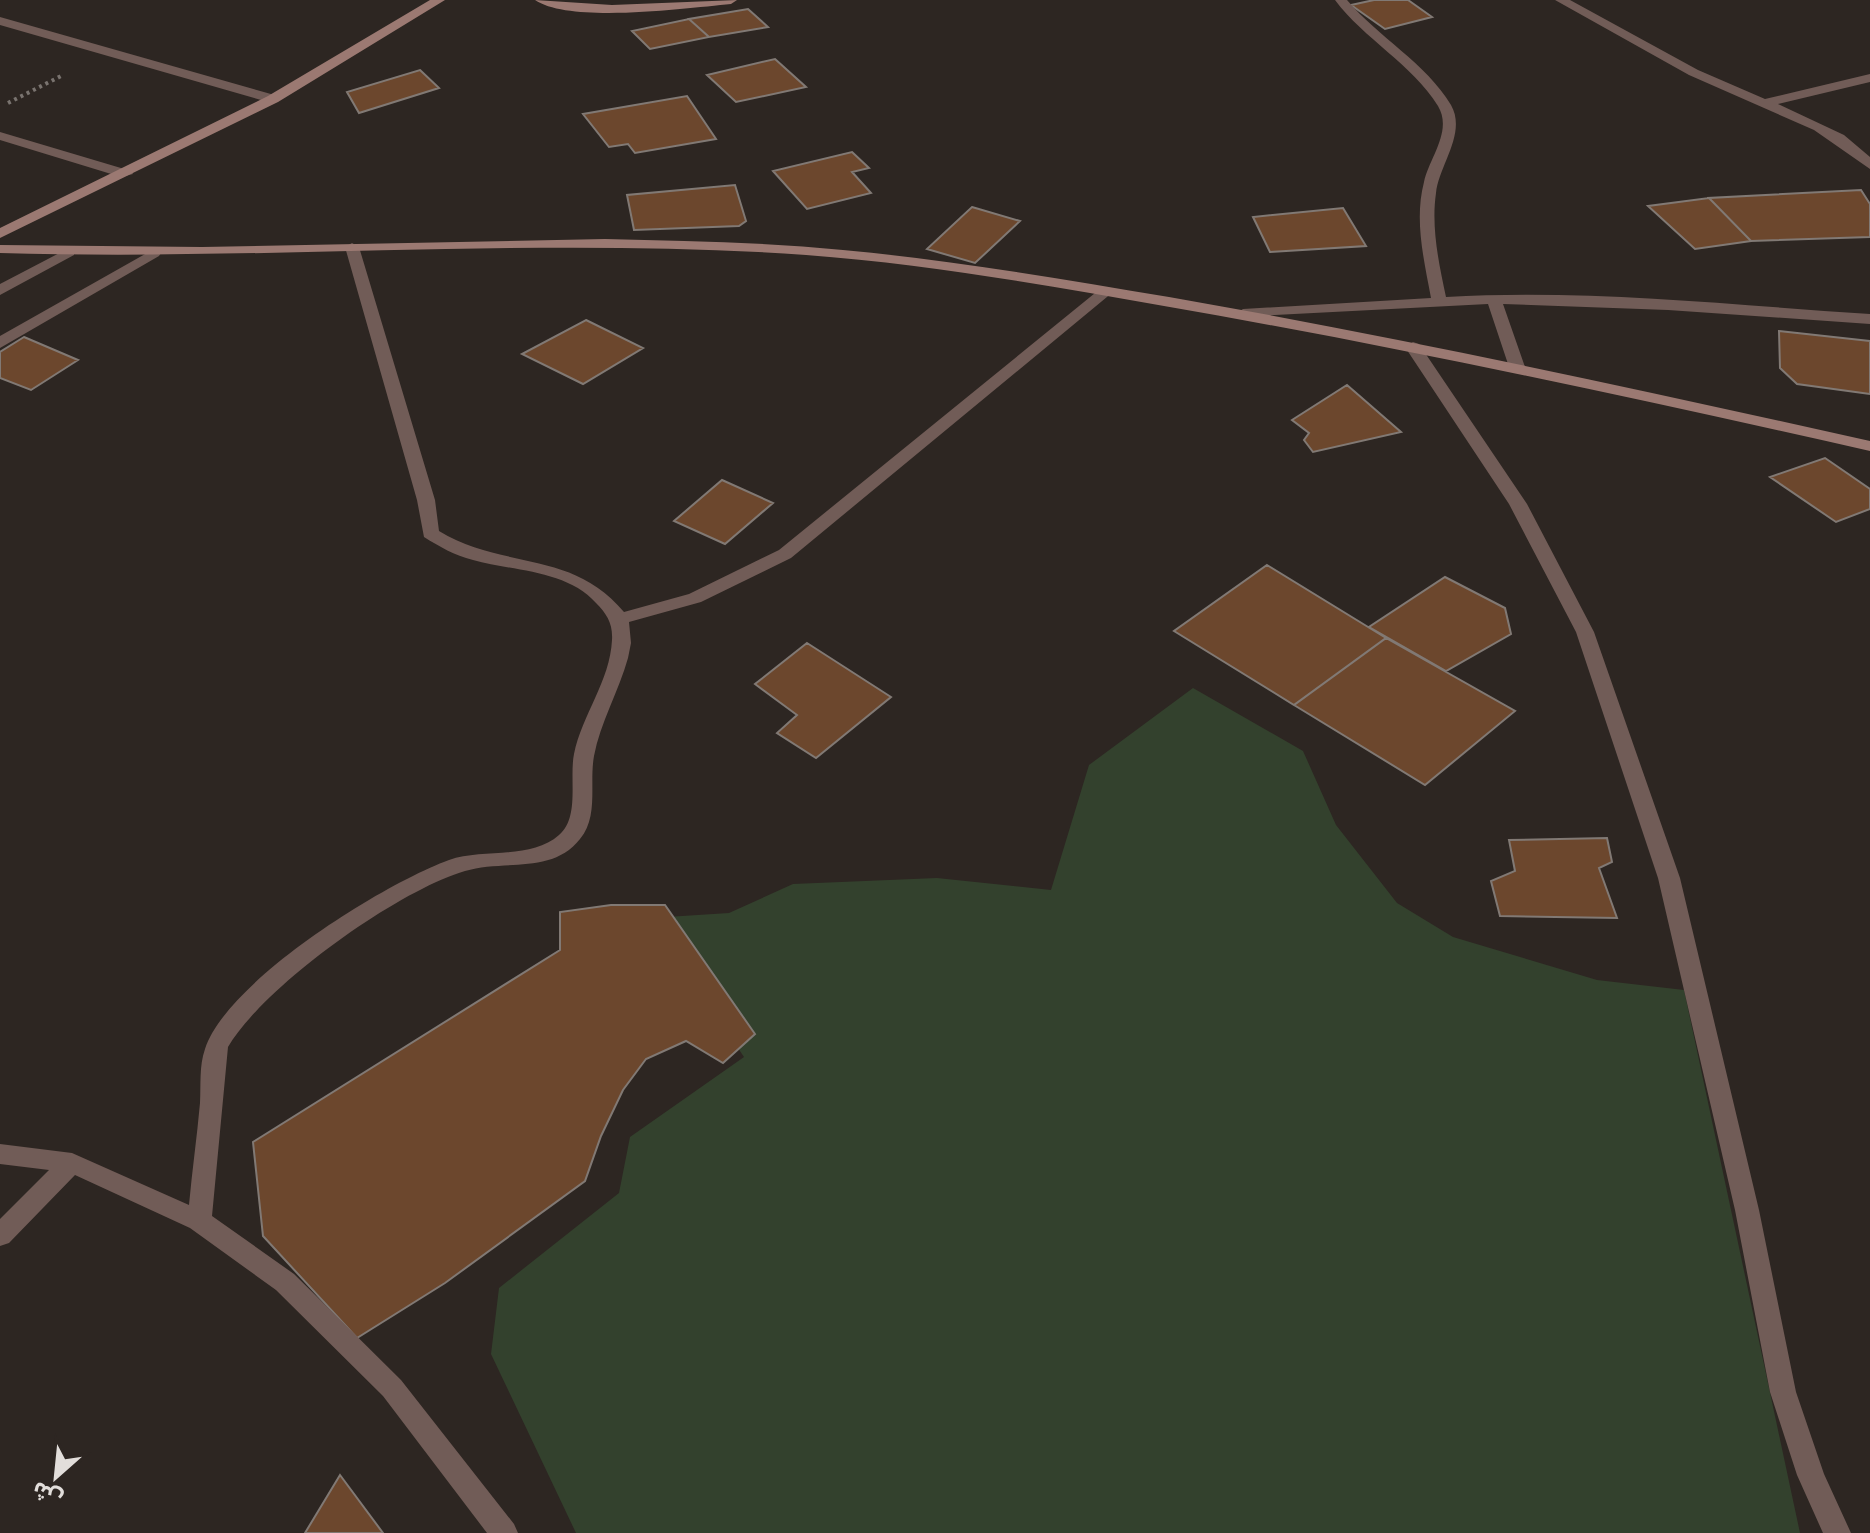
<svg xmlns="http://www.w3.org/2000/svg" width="1870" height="1533" font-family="Cabin,'Noto Sans Arabic',sans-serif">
<rect width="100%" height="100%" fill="#2d2622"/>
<path fill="#33412d" d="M 1193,688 L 1303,751 L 1336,825 L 1397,903 L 1453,937 L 1597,980 L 1684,990 L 1800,1533 L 576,1533 L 491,1354 L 499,1288 L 619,1193 L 630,1137 L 744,1057 L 651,918 L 729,913 L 793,884 L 937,878 L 1051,890 L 1089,765 Z"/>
<path fill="#6c472d" stroke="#817974" stroke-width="2" d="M 1374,0 L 1408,0 L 1432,17 L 1385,29 L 1351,5 Z
M 748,9 L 768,27 L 709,37 L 689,19 Z
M 689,19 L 709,37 L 650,49 L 632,31 Z
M 775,59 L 806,87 L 736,102 L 707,75 Z
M 420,70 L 439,88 L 359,113 L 347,92 Z
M 687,96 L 716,139 L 635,153 L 628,144 L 609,147 L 583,114 Z
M 852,152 L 869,168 L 852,172 L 871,193 L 807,209 L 773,171 Z
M 735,185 L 746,221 L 739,226 L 634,230 L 627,195 Z
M 1861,190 L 1870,204 L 1870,237 L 1751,241 L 1709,198 Z
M 1709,198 L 1751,241 L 1695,249 L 1648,206 Z
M 972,207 L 1020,221 L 975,263 L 927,249 Z
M 1343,208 L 1366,246 L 1270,252 L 1253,217 Z
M 586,320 L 643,348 L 583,384 L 522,354 Z
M 1779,331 L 1870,341 L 1870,394 L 1797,384 L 1780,368 Z
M 24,337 L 78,360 L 31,390 L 0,378 L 0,352 Z
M 1347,385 L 1401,432 L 1313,452 L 1304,440 L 1309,433 L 1292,420 Z
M 1825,458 L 1870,489 L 1870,509 L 1836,522 L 1770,477 Z
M 722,480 L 773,503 L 725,544 L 674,521 Z
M 1267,565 L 1386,638 L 1294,705 L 1174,631 Z
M 1445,577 L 1505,608 L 1511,634 L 1446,671 L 1369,627 Z
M 1386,638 L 1515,711 L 1425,785 L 1294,705 Z
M 807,643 L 891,697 L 816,758 L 777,733 L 797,715 L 755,684 Z
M 1607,838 L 1612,862 L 1599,868 L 1617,918 L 1500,916 L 1491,881 L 1515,871 L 1509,840 Z
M 611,905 L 665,905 L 755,1034 L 723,1063 L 686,1041 L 646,1059 L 623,1090 L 601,1136 L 585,1181 L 445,1283 L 357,1338 L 263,1236 L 253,1142 L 560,950 L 560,912 Z
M 340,1475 L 383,1533 L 305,1533 Z"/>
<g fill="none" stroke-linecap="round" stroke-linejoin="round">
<path stroke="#79736f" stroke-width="4" stroke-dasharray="3 4" stroke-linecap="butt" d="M 8,103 L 63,75"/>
<path fill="#715c57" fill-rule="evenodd" d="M 1335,0 L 1347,0 C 1378,37 1426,63 1451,105 C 1467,133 1439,165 1436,193 C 1431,228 1439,264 1446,297 C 1587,289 1730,305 1870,314 L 1870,324 L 1668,310 L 1503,304 L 1525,367 L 1517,372 L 1509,367 L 1488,304 L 1238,317 L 1235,314 L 1243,309 L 1431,298 C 1424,260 1414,220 1424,182 C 1429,158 1453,131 1438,106 C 1412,64 1364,39 1335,0 Z
M 1555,0 L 1570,0 L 1698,70 L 1765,99 L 1870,74 L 1870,82 L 1778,104 L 1844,135 L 1870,157 L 1870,169 L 1814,130 L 1689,75 Z
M 0,17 L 278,96 L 280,99 L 268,102 L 0,25 Z
M 0,132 L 131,171 L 133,174 L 121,177 L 0,140 Z
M 352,243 L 359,247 L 435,500 L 439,531 C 502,570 572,549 624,612 L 689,594 L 779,550 L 1100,289 L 1110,289 L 1113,292 L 791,558 L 701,602 L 629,622 L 631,643 L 628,658 C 619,691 600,723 594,756 C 589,784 599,816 580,839 C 552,875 503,859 465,871 C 397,891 264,986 228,1047 L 212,1216 L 294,1274 L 401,1380 L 514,1524 L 518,1533 L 487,1533 L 383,1396 L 276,1290 L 190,1228 L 75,1175 L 9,1243 L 0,1246 L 0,1219 L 49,1170 L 0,1164 L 0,1144 L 72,1153 L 189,1205 C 192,1171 197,1137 200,1103 C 201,1085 199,1066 205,1049 C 227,981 383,884 449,860 C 483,848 531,860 559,835 C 580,817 569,779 574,754 C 582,715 610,681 612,640 C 613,624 607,614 596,603 C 567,570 512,571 473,560 C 454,555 440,547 424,537 L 417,500 L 345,247 Z
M 69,248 L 74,249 L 74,255 L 0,295 L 0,284 Z
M 154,249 L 161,253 L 159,256 L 0,348 L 0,336 Z
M 1413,342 L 1419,344 L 1527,504 L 1594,632 L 1680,878 L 1759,1210 L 1796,1392 L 1824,1474 L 1851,1533 L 1823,1533 L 1797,1475 L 1770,1392 L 1735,1210 L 1658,878 L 1576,632 L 1509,504 L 1405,347 Z"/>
<path fill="#9b7972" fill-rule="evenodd" d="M 430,0 L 445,0 L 278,102 L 0,238 L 0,228 L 268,96 Z
M 535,0 L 612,5 L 737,0 L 731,4 C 688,8 570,24 535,0 Z
M 605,239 C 684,241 764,242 843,250 C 952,260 1061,279 1169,297 C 1404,338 1637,389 1870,441 L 1870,451 C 1635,398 1401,347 1164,306 C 1045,285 926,264 806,255 C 538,236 269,261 0,253 L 0,245 L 202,247 Z"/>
</g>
<g transform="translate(56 1477) rotate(207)" stroke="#2d2622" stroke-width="6" paint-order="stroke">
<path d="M0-6L14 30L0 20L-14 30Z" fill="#e2dedb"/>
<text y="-12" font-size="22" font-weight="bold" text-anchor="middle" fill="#e2dedb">ش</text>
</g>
</svg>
